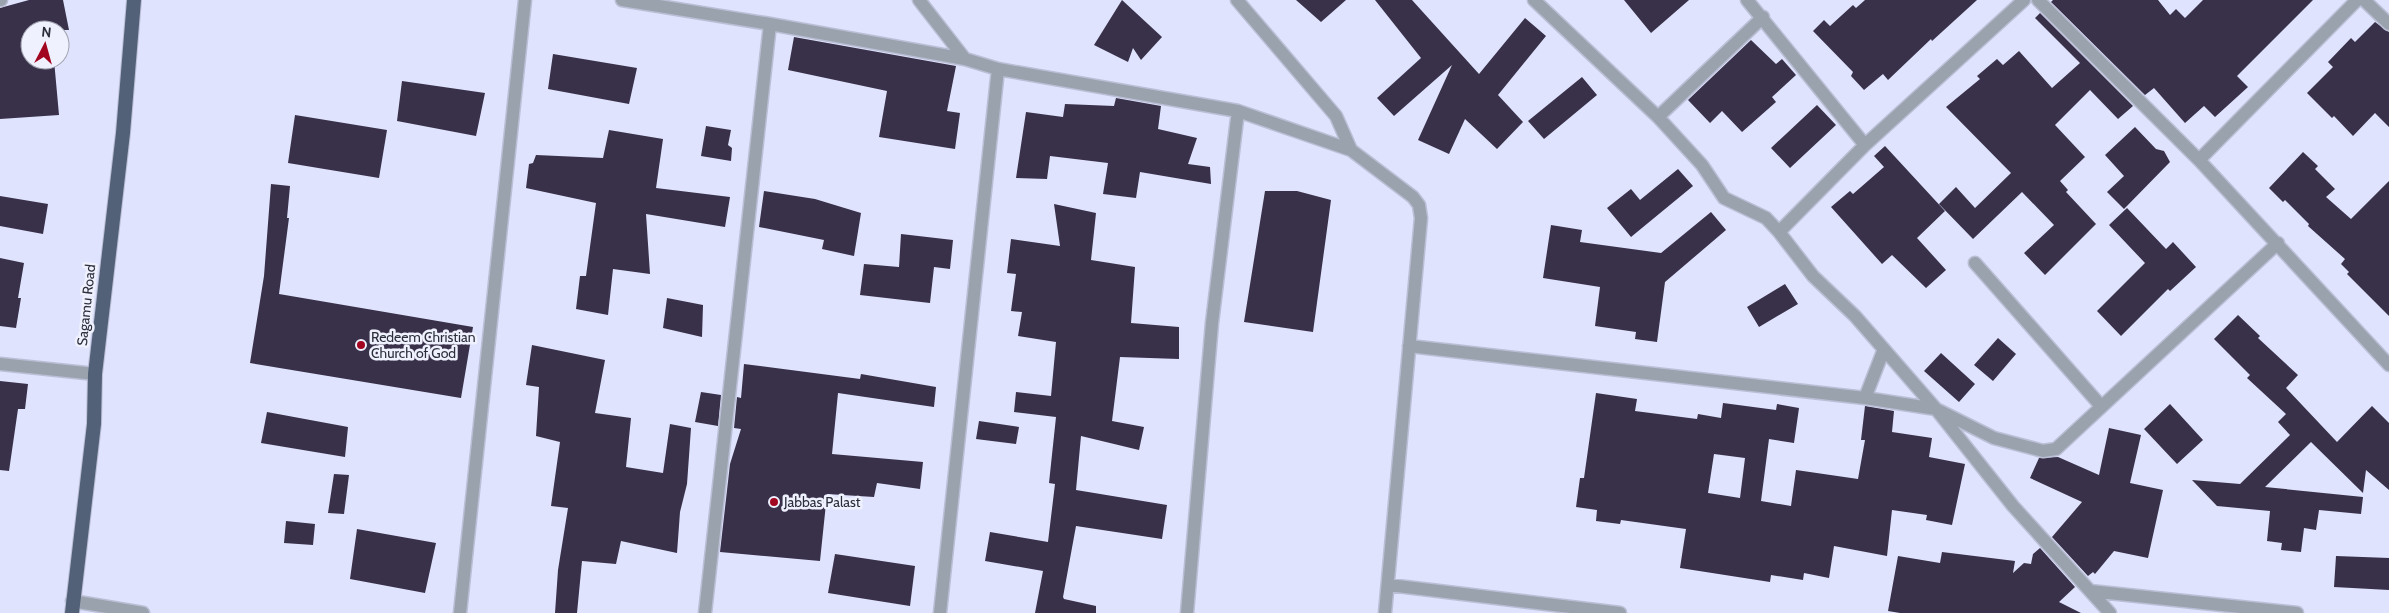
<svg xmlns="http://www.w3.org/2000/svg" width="2389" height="613" font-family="Cabin,sans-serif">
<rect width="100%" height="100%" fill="#dfe3fd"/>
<path fill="#393049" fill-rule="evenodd" d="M 29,0 L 63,0 L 69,30 L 30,30 L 30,62 L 54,60 L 59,115 L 0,119 L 0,8 Z
M 1122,0 L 1162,37 L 1141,60 L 1133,48 L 1128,62 L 1094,45 Z
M 1296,0 L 1346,0 L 1321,22 Z
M 1375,0 L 1412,0 L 1479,74 L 1525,18 L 1546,36 L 1498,95 L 1523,122 L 1497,149 L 1465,119 L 1449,154 L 1418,140 L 1452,65 L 1394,116 L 1377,98 L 1421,58 Z
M 1624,0 L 1689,0 L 1651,33 Z
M 1865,0 L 1977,0 L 1932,41 L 1931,39 L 1888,80 L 1883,74 L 1864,90 L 1851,76 L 1853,72 L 1813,31 L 1824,20 L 1830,26 L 1853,5 L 1856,8 Z
M 2053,0 L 2158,0 L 2170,15 L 2176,9 L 2185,18 L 2203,0 L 2313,0 L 2237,76 L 2248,87 L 2215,117 L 2204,106 L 2185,123 L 2154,88 L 2145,95 L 2051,2 Z
M 2040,13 L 2133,106 L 2118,119 L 2090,90 L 2055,125 L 2085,157 L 2060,181 L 2068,190 L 2066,192 L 2096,224 L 2045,275 L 2024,253 L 2054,225 L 2022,192 L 1973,239 L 1939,204 L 1956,187 L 1975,208 L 2011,173 L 1946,107 L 1980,79 L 1977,76 L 1997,59 L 2003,65 L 2019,51 L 2052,88 L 2080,63 L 2035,18 Z
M 2375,22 L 2389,32 L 2389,127 L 2375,113 L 2353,136 L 2334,116 L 2332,118 L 2307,93 L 2333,67 L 2328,62 L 2351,38 L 2355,42 Z
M 794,37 L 956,66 L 947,111 L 960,113 L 955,149 L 879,137 L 887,91 L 788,70 Z
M 1751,40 L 1776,64 L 1782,59 L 1796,75 L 1772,97 L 1776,102 L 1742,132 L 1722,111 L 1710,123 L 1688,100 Z
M 553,54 L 637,68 L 629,104 L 548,89 Z
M 1582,77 L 1597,95 L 1544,139 L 1528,121 Z
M 402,81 L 485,93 L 476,136 L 397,121 Z
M 1116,98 L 1161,106 L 1158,129 L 1197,138 L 1188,164 L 1210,167 L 1211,184 L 1140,172 L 1136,198 L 1103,194 L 1108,163 L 1050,156 L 1047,179 L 1016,178 L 1026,112 L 1063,117 L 1065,104 L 1114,106 Z
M 1817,105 L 1836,125 L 1790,168 L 1771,148 Z
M 295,115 L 387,130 L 379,178 L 288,163 Z
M 706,126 L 731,130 L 728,145 L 732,148 L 731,161 L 701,156 Z
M 2135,127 L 2156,149 L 2164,151 L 2170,162 L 2124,209 L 2107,192 L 2124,176 L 2105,155 Z
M 609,130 L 663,139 L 656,188 L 730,197 L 725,227 L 646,214 L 650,274 L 613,269 L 608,315 L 576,309 L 580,276 L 586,276 L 596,203 L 526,188 L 529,164 L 533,163 L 536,155 L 603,158 Z
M 1885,146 L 1945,211 L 1917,238 L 1946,270 L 1926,288 L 1892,255 L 1882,264 L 1831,207 L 1850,191 L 1853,194 L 1884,167 L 1874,156 Z
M 2303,152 L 2318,166 L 2315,169 L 2335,189 L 2326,197 L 2351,219 L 2389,181 L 2389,316 L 2347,274 L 2349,272 L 2341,264 L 2345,259 L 2308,226 L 2309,224 L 2285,200 L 2283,202 L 2269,188 Z
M 1678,169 L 1693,186 L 1631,237 L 1607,208 L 1631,189 L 1640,200 Z
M 271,184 L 290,186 L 287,218 L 289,218 L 279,294 L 473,327 L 461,398 L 250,363 L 264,276 Z
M 764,191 L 815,199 L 861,213 L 854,256 L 822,249 L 824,240 L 759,227 Z
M 1265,191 L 1297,191 L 1331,200 L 1313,332 L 1244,322 Z
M 0,196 L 48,204 L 43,234 L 0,226 Z
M 1054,204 L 1096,213 L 1091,260 L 1135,267 L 1131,323 L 1179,327 L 1179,359 L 1120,357 L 1112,421 L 1144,427 L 1139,450 L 1081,436 L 1076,490 L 1167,505 L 1162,539 L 1076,526 L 1063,597 L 1064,599 L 1096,606 L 1096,613 L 1035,613 L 1043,571 L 985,561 L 990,532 L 1048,542 L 1055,484 L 1049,483 L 1056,417 L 1014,412 L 1016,392 L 1051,396 L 1056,342 L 1018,336 L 1022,312 L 1011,311 L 1016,274 L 1007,273 L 1011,239 L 1060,246 Z
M 2127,208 L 2166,249 L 2173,242 L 2196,267 L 2170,291 L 2168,289 L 2121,336 L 2097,311 L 2145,263 L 2109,225 Z
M 1711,212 L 1726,230 L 1665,282 L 1657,342 L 1635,339 L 1636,332 L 1595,326 L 1600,287 L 1543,278 L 1551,225 L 1582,230 L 1580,242 L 1661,253 Z
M 901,234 L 953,240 L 950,269 L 934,267 L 930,303 L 860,295 L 864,264 L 899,267 Z
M 0,258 L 24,263 L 18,298 L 21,298 L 16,328 L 0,326 Z
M 1785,284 L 1798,304 L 1759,327 L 1747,307 Z
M 667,298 L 703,305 L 702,337 L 663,328 Z
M 2238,315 L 2260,336 L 2258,338 L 2298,375 L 2286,388 L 2337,442 L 2372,406 L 2389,423 L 2389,490 L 2366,470 L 2363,493 L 2311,442 L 2265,487 L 2363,497 L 2361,514 L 2319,510 L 2316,530 L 2304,528 L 2301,552 L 2281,550 L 2282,543 L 2267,541 L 2270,511 L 2217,506 L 2192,480 L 2240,484 L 2290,435 L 2278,422 L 2286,414 L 2247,378 L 2250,375 L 2214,339 Z
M 1998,338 L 2016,354 L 1993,381 L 1974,365 Z
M 532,345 L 605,360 L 595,413 L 631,418 L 626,467 L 663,473 L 670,424 L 691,428 L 687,484 L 680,512 L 677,553 L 621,541 L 616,564 L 582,561 L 577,613 L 555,613 L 558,570 L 568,508 L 551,506 L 560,442 L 536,436 L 539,387 L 526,385 Z
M 1941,353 L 1975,384 L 1959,402 L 1924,371 Z
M 744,364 L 860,379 L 861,374 L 936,387 L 934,407 L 838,393 L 832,454 L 923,462 L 920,489 L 877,483 L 874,497 L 827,494 L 820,561 L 720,552 L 730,464 L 741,429 L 734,428 L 737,397 L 741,398 Z
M 0,381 L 28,384 L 25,409 L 18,409 L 9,471 L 0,470 Z
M 701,392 L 721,395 L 718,426 L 695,422 Z
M 1596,393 L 1637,399 L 1635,411 L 1697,419 L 1698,414 L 1721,418 L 1723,403 L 1776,410 L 1777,404 L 1799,408 L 1794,443 L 1769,439 L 1761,501 L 1791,506 L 1796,470 L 1858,479 L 1865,440 L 1861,440 L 1865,406 L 1894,411 L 1892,432 L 1932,438 L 1929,457 L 1965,464 L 1952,525 L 1926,520 L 1927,515 L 1892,510 L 1887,556 L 1834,546 L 1829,578 L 1804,573 L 1803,580 L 1771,575 L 1770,582 L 1680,568 L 1686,529 L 1621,520 L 1620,524 L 1596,521 L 1597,510 L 1576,507 L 1580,478 L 1584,478 ZM 1714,454 L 1745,458 L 1740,498 L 1708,493 Z
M 2170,404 L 2203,440 L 2177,464 L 2144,429 Z
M 267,412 L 348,427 L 345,457 L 261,443 Z
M 979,421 L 1019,427 L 1016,444 L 976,439 Z
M 2109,428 L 2141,435 L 2130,483 L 2163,490 L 2148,558 L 2114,551 L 2095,574 L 2093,572 L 2088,576 L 2052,537 L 2082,502 L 2030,478 L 2039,458 L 2058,457 L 2099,475 Z
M 334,474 L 349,475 L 344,514 L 328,513 Z
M 286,521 L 315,524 L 313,545 L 284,543 Z
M 357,529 L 436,543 L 425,593 L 350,579 Z
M 2040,548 L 2075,587 L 2059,602 L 2081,613 L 1900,613 L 1888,611 L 1898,556 L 1940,563 L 1942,552 L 2015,561 L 2013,573 L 2024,563 L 2031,564 L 2033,554 Z
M 835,554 L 915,566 L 910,606 L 828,593 Z
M 2336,556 L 2389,558 L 2389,590 L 2334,587 Z"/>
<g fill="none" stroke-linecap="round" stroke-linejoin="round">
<g stroke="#bbbfd6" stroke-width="15">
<path id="minor" d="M 0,0 L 1,0
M 622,0 L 770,24 L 965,59 L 998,69 L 1238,111 L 1351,150 L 1413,197 L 1419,205 L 1421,218 L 1385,613
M 919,0 L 965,59
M 1237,0 L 1336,116 L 1351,150
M 1534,0 L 1658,117 L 1702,165 L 1724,198 L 1766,218 L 1779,232 L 1813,276 L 1855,316 L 1936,409 L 2013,506 L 2110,613
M 1747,0 L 1865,145
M 2038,0 L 2199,160 L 2389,365
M 2364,0 L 2389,24
M 1658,117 L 1763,17
M 2199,160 L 2357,0
M 1779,232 L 1865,145 L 2024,0
M 1975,263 L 2101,406
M 1409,346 L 1865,398 L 1936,409 L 1994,438 L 2043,451 L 2056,449 L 2278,243
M 0,364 L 95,374
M 1865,398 L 1884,349
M 1389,585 L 1620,613
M 2090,591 L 2297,613
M 72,601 L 143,613
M 460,613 L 525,0
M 705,613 L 770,24
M 940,613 L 998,69
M 1187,613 L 1212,323 L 1238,111"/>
</g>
<g stroke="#bbbfd6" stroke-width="16">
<path id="trunk" d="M 72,613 L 94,424 L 95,374 L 123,133 L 134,0"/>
</g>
<use href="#minor" stroke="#9aa2ae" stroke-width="12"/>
<use href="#trunk" stroke="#526178" stroke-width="14"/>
</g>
<g fill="#a2051f" stroke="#eff1fe" stroke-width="2">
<circle cx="361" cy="345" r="5"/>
<circle cx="774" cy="502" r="5"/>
</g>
<g text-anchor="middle" stroke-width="5" stroke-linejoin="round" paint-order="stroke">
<g font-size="14" fill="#2d2e3b" stroke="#eff1fe">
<text transform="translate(86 305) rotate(-84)" y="5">Sagamu Road</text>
</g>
<g font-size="14" fill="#2d2e3b" stroke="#eff1fe" text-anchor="start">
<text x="371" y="342">Redeem Christian<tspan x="371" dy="16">Church of God</tspan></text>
<text x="784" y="507">Jabbas Palast</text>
</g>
</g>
<g transform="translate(45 45) rotate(6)"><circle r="24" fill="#eff1fe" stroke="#a1a3b0"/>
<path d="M0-4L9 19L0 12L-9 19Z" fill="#a2051f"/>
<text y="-8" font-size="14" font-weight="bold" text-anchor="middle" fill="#2d2e3b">N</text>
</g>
</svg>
